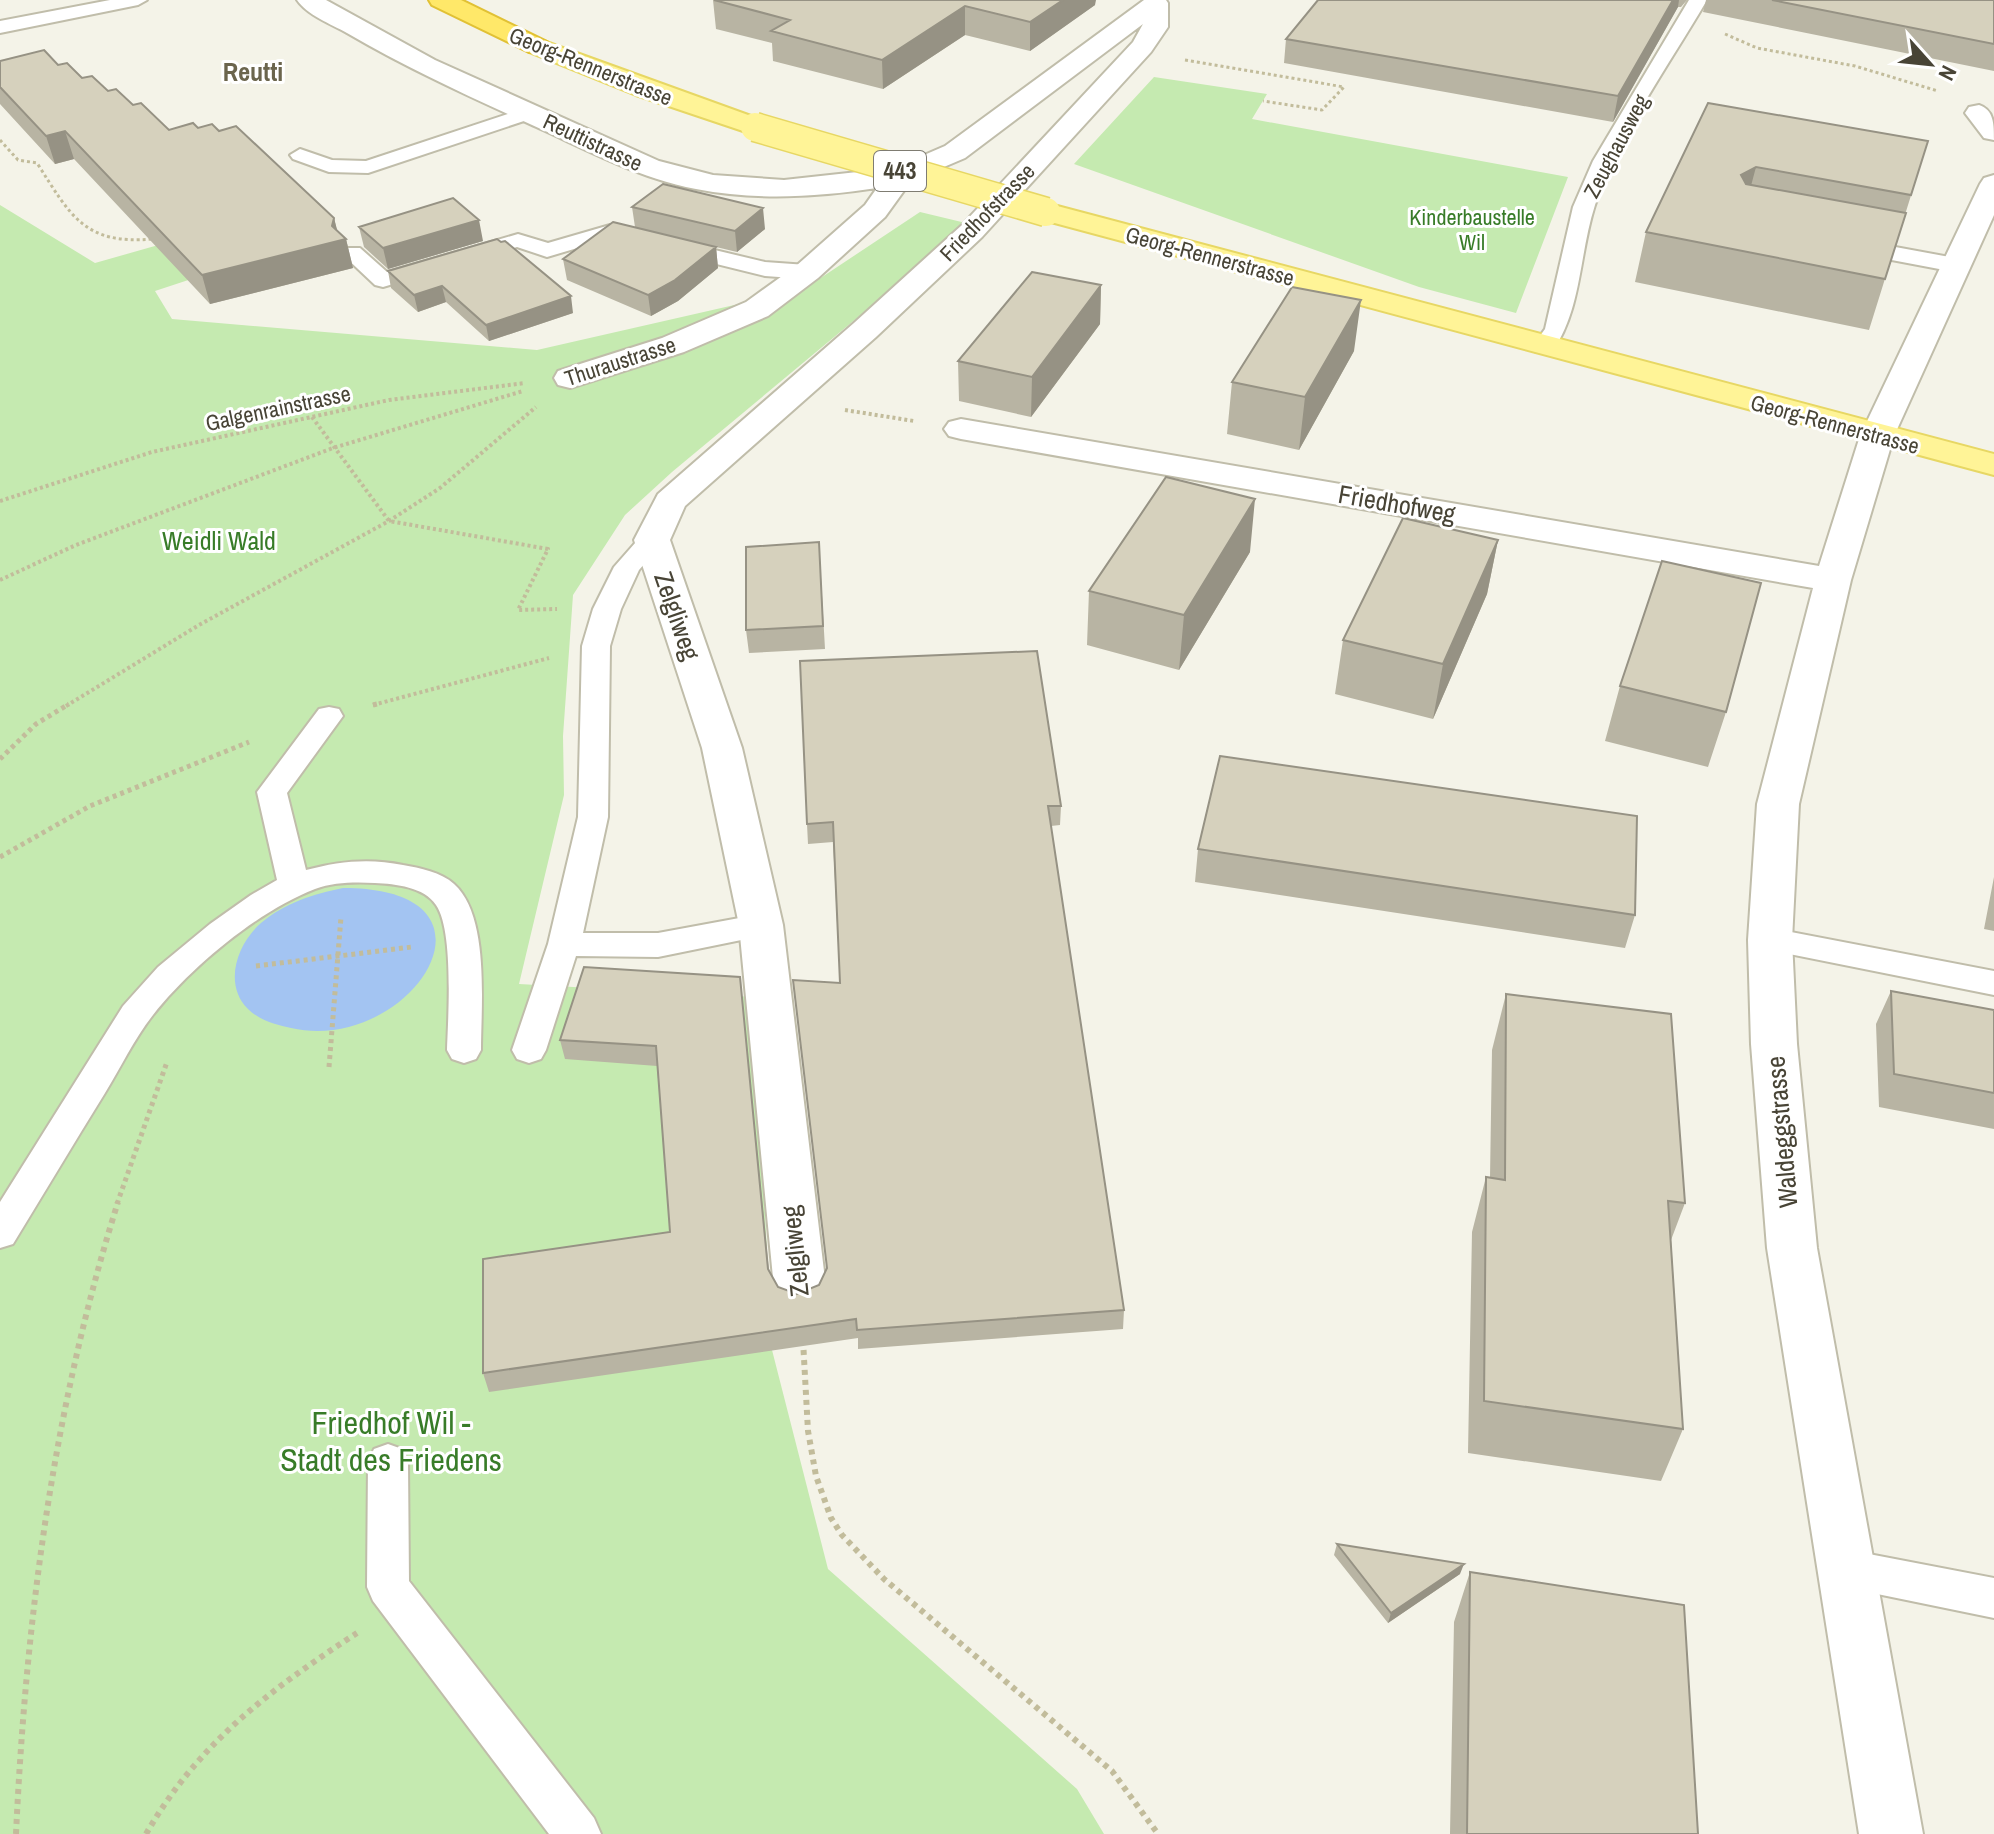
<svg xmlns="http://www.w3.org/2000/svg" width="1994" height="1834" font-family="'Archivo Narrow',sans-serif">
<rect width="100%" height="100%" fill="#f4f3e8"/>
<path fill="#c5eab0" d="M 1154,77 L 1267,94 L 1252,119 L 1568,177 L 1516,313 L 1419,287 L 1074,164 Z
M 0,205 L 95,263 L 278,211 L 246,261 L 155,291 L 172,319 L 537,350 L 804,289 L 920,212 L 970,224 L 672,472 L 625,515 L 573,595 L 563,736 L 564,795 L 519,984 L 754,997 L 772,1350 L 828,1569 L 1077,1789 L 1104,1834 L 0,1834 Z"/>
<path fill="#a3c4f2" d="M 343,888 C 520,888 410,1055 291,1028 C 276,1025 259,1020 248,1009 C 223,984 237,944 261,923 C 285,903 313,894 343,888 Z"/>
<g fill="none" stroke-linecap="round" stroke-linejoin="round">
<g stroke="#c0bdaa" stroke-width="4">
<path id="lane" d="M 110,0 L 147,0 L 138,5 L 0,33 L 0,21 Z
M 1689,0 L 1707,0 C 1669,65 1619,134 1595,205 C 1579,254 1582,309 1552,352 L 1536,352 L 1532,347 L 1545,329 L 1573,207 L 1593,161 Z
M 529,107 L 536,109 L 539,113 L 536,117 L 368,173 L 329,172 L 293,159 L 290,155 L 300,149 L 332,160 L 366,161 Z
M 610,225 L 765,262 L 807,265 L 818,272 L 807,279 L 765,276 L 611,238 L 547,257 L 517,247 L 383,287 L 375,285 L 341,253 L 344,248 L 360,248 L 387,272 L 518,234 L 548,243 Z
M 1852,239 L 1955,258 L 1966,265 L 1955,272 L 1844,251 L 1841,246 L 1844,241 Z
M 652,532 L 661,534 L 665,540 L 639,570 L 621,609 L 610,646 L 608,817 L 583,933 L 658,933 L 761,914 L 772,917 L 777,925 L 772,933 L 761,936 L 658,957 L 576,956 L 546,1050 L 541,1059 L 529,1063 L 517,1059 L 512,1050 L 548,944 L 578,817 L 582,646 L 593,609 L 614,567 L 643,534 Z
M 329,707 L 339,709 L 343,716 L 287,793 L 306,870 C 339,861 370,858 403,865 C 420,868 441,872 454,884 C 490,916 481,1006 481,1050 L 476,1059 L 464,1063 L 452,1059 L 447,1050 C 448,1018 454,931 436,905 C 424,887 396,884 375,883 C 355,882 334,882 315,889 C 258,911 191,967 153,1015 C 134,1039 121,1067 105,1093 C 74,1143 44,1193 13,1244 L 0,1248 L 0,1202 L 123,1006 L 158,967 L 210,924 L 251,895 L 277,880 L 257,792 L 319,709 Z
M 1770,928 L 1994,971 L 1994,995 L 1759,948 L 1754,940 L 1759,932 Z
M 388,1444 L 402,1449 L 408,1462 L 409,1581 L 594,1818 L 601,1834 L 549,1834 L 373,1601 L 367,1587 L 368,1462 L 374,1449 Z
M 1848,1550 L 1994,1578 L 1994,1618 L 1848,1588 L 1833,1583 L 1827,1569 L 1833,1555 Z"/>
</g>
<g stroke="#c0bdaa" stroke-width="4">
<path id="street" d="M 297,0 L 326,0 L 435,60 L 659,161 L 713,175 L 784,180 L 894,168 L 945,146 L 1144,0 L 1166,0 L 1168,3 L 1168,27 L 1151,52 L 982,237 L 876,337 L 685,506 L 670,540 L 742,748 L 783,925 L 826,1288 L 818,1303 L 800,1310 L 782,1303 L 774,1288 L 739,925 L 702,748 L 634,540 L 658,494 L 854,323 L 962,225 L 1133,42 L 1143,24 L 965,158 L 911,181 L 885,217 L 818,278 L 768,316 L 684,352 L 570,388 L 558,385 L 554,378 L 558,371 L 662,338 L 746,302 L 796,266 L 865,205 L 877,188 C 817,197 757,201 696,189 C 642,179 593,153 543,130 C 477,100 410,70 347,33 C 331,24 307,15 297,0 Z
M 1979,105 C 1994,110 1994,124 1994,140 L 1984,138 L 1965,113 L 1969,107 Z
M 1994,175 L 1994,215 L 1894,436 L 1851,580 L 1799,804 L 1792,940 L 1797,1044 L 1817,1248 L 1923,1834 L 1859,1834 L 1767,1248 L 1751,1044 L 1748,940 L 1757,804 L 1813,588 L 961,439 L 949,436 L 944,429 L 949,422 L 961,419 L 1819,566 L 1860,436 L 1980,184 L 1984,178 Z"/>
</g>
<g stroke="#e7d764" stroke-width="4">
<path id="primary" d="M 538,39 L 765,121 L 769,127 L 765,133 L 755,135 L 636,95 L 529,52 L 525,47 L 529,42 Z
M 1046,203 L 1994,454 L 1994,475 L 1036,218 L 1031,212 L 1036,206 Z"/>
</g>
<g stroke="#e1c135" stroke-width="4">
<path id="highway" d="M 429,0 L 461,0 L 547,42 L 551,47 L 547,52 L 529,52 L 432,5 Z"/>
</g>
<path stroke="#c2bc9b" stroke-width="3" stroke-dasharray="3 3" stroke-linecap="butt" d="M 1725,34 L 1757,48 L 1855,66 L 1938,91
M 1185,60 L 1344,87 L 1322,110 L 1263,101
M 0,140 L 18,160 L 37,163 C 71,216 84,245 153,239"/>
<path stroke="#c2bc9b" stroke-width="4" stroke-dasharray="3 3" stroke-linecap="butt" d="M 845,410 L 914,421
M 312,417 L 389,521 L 548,549 L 518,610 L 557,609
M 0,501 L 152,452 L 389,400 L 525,383
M 0,580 L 76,545 L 333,448 L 523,391
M 373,705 L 549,658
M 66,706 L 199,625 L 389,521 L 440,488 L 536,407"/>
<path stroke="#c2bc9b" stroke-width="5" stroke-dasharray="4 4" stroke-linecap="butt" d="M 373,705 L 377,704
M 0,759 L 36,724 L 69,704
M 0,857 L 90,806 L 249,742
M 256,966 L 412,947
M 329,1067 L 341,917
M 117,1204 L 167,1062"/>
<path stroke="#c2bc9b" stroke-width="6" stroke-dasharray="5 5" stroke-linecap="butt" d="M 803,1340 L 808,1431 L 816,1476 L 831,1518 L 842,1535 L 884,1579 L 1112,1771 L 1158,1834
M 16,1834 C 26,1619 53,1408 118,1202
M 146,1834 C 199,1742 270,1690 357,1633"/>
<use href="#lane" fill="#fff" fill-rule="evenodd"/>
<use href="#street" fill="#fff" fill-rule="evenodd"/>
<use href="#primary" fill="#fff497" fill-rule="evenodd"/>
<use href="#highway" fill="#ffe869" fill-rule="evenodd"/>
<g stroke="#e7d764" stroke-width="31" stroke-linecap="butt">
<path id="primary-bridge" d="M 755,127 L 1046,212"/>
</g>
<use href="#primary-bridge" stroke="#fff497" stroke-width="28"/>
</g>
<path fill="#b8b4a3" d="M 713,0 L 1095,5 L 1030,51 L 965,35 L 883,89 L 773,61 L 772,43 L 716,29 Z
M 1318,0 L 1687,0 L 1681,7 L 1678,7 L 1613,122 L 1284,63 L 1286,39 Z
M 1706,0 L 1994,0 L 1994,71 L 1703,12 Z
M 58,65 L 133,105 L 169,130 L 198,128 L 219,131 L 334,218 L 337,231 L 346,239 L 353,268 L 210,304 L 74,159 L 55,164 L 0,104 L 0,87 Z
M 1708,103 L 1928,141 L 1869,330 L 1635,282 L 1646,232 Z
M 632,207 L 765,229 L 737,252 L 716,247 L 718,268 L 678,301 L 651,316 L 567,280 L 563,259 L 635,227 Z
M 359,227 L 483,241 L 388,269 L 364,247 Z
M 388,271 L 573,313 L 489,341 L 446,302 L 418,312 L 391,288 Z
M 1101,285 L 1100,324 L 1031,417 L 959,401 L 958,361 Z
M 1354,351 L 1299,450 L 1227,434 L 1232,382 Z
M 1498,540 L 1487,594 L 1433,719 L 1335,694 L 1343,640 Z
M 819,542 L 825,649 L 749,653 L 746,630 Z
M 1250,552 L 1179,670 L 1087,645 L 1089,591 Z
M 1620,686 L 1726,712 L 1708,767 L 1605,741 Z
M 1061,806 L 1060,825 L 1051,826 L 1124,1310 L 1123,1329 L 858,1349 L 858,1338 L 489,1392 L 483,1373 L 670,1232 L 657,1066 L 565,1059 L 560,1040 L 740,977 L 769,1271 L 778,1287 L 797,1294 L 819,1285 L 827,1269 L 840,983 L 833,842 L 808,844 L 807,824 Z
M 1198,849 L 1635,915 L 1625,948 L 1195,882 Z
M 1994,877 L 1994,931 L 1984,929 Z
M 1891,991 L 1994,1010 L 1994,1129 L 1879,1107 L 1876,1024 Z
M 1506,994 L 1685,1203 L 1671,1240 L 1683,1429 L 1661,1481 L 1468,1453 L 1472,1232 L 1486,1177 L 1490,1178 L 1492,1050 Z
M 1337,1544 L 1460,1574 L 1388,1623 L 1334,1555 Z
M 1470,1572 L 1698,1834 L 1450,1834 L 1454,1622 Z"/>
<path fill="#969284" d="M 1063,0 L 1096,0 L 1095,5 L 1030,51 L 1030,22 Z
M 1673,0 L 1679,0 L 1678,7 L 1613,122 L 1618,96 Z
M 965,6 L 965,35 L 883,89 L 882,60 Z
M 65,131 L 74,159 L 55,164 L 46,136 Z
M 1756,167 L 1743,216 L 1741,175 Z
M 763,208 L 765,229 L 737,252 L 735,231 Z
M 334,218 L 340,241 L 346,239 L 353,268 L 210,304 L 202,275 Z
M 479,220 L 483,241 L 388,269 L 383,248 Z
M 716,247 L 718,268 L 678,301 L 651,316 L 648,295 Z
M 1101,285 L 1100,324 L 1031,417 L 1032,377 Z
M 442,286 L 446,302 L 418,312 L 414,295 Z
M 571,296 L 573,313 L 489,341 L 486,325 Z
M 1361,300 L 1354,351 L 1299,450 L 1305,397 Z
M 1255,499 L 1250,552 L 1179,670 L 1184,615 Z
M 1498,540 L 1487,594 L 1433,719 L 1443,664 Z
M 1464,1564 L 1460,1574 L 1388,1623 L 1391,1613 Z"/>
<path fill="#d6d1bd" stroke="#969284" stroke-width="2" d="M 714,0 L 1063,0 L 1030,22 L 965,6 L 882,60 L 771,31 L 790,20 Z
M 1318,0 L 1673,0 L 1618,96 L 1286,39 Z
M 1772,0 L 1994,0 L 1994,44 Z
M 44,50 L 58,65 L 67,63 L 82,78 L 92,76 L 108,91 L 116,89 L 133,105 L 141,103 L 169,130 L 193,123 L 198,128 L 212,124 L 219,131 L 236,126 L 334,218 L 332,226 L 346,239 L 202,275 L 65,131 L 46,136 L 0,87 L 0,61 Z
M 1708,103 L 1928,141 L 1911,195 L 1756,167 L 1741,175 L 1746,184 L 1906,213 L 1885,279 L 1646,232 Z
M 663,184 L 763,208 L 735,231 L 632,207 Z
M 453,198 L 479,220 L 383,248 L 359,227 Z
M 613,222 L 716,247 L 675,280 L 648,295 L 563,259 Z
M 497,239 L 501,242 L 505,241 L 571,296 L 486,325 L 442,286 L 414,295 L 388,271 Z
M 1032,272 L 1101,285 L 1032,377 L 958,361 Z
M 1292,287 L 1361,300 L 1305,397 L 1232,382 Z
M 1166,477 L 1255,499 L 1184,615 L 1089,591 Z
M 1403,518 L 1498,540 L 1443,664 L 1343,640 Z
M 819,542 L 823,626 L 746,630 L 746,547 Z
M 1662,561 L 1761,583 L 1726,712 L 1620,686 Z
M 1037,651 L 1061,806 L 1048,806 L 1124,1310 L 857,1330 L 856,1319 L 483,1373 L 483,1259 L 670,1232 L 656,1046 L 560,1040 L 584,967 L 740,977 L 768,1269 L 778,1287 L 797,1294 L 819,1285 L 827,1268 L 793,980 L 840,983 L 833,822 L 807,824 L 800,661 Z
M 1220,756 L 1637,816 L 1635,915 L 1198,849 Z
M 1891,991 L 1994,1010 L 1994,1093 L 1894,1074 Z
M 1506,994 L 1671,1014 L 1685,1203 L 1668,1201 L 1683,1429 L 1484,1401 L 1486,1177 L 1505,1180 Z
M 1337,1544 L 1464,1564 L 1391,1613 Z
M 1470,1572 L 1684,1605 L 1698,1834 L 1467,1834 Z"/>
<g text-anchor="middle" stroke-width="6" stroke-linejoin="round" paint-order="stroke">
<g font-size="22" fill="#484436" stroke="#fff">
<text transform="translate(591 66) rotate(22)" y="8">Georg-Rennerstrasse</text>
<text transform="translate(593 142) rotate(25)" y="8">Reuttistrasse</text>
<text transform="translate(1616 146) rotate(-62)" y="8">Zeughausweg</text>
<text transform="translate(987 212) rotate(-46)" y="8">Friedhofstrasse</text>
<text transform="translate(1210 256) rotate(15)" y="8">Georg-Rennerstrasse</text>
<text transform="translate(620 361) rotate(-18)" y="8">Thuraustrasse</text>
<text transform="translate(278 408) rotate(-12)" y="8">Galgenrainstrasse</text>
<text transform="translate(1835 424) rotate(15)" y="8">Georg-Rennerstrasse</text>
</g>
<g font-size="22" fill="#387c28" stroke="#fff">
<text x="1472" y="225">Kinderbaustelle<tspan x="1472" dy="25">Wil</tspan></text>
</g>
<rect fill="#fff" stroke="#7f7c72" stroke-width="2" x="874" y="151" width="52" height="40" rx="6"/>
<g font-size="24" font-weight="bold" fill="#484436">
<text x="900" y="179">443</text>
</g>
<g font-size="26" font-weight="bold" fill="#6b654d" stroke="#fff">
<text x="253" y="81">Reutti</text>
</g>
<g font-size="26" fill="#484436" stroke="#fff">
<text transform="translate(1397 504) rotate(10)" y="9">Friedhofweg</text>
<text transform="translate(677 616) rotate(71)" y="9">Zelgliweg</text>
<text transform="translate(1782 1132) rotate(-95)" y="9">Waldeggstrasse</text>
<text transform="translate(795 1251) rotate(-96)" y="9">Zelgliweg</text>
</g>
<g font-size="26" fill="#387c28" stroke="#fff">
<text x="219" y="550">Weidli Wald</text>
</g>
<g font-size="32" fill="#387c28" stroke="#fff">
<text x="391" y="1434">Friedhof Wil -<tspan x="391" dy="37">Stadt des Friedens</tspan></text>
</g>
</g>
<g transform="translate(1930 64) rotate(117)" stroke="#ffffff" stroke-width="6" paint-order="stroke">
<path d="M0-6L14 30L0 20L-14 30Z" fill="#484436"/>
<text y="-12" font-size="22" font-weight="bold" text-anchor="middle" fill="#484436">N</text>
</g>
</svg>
